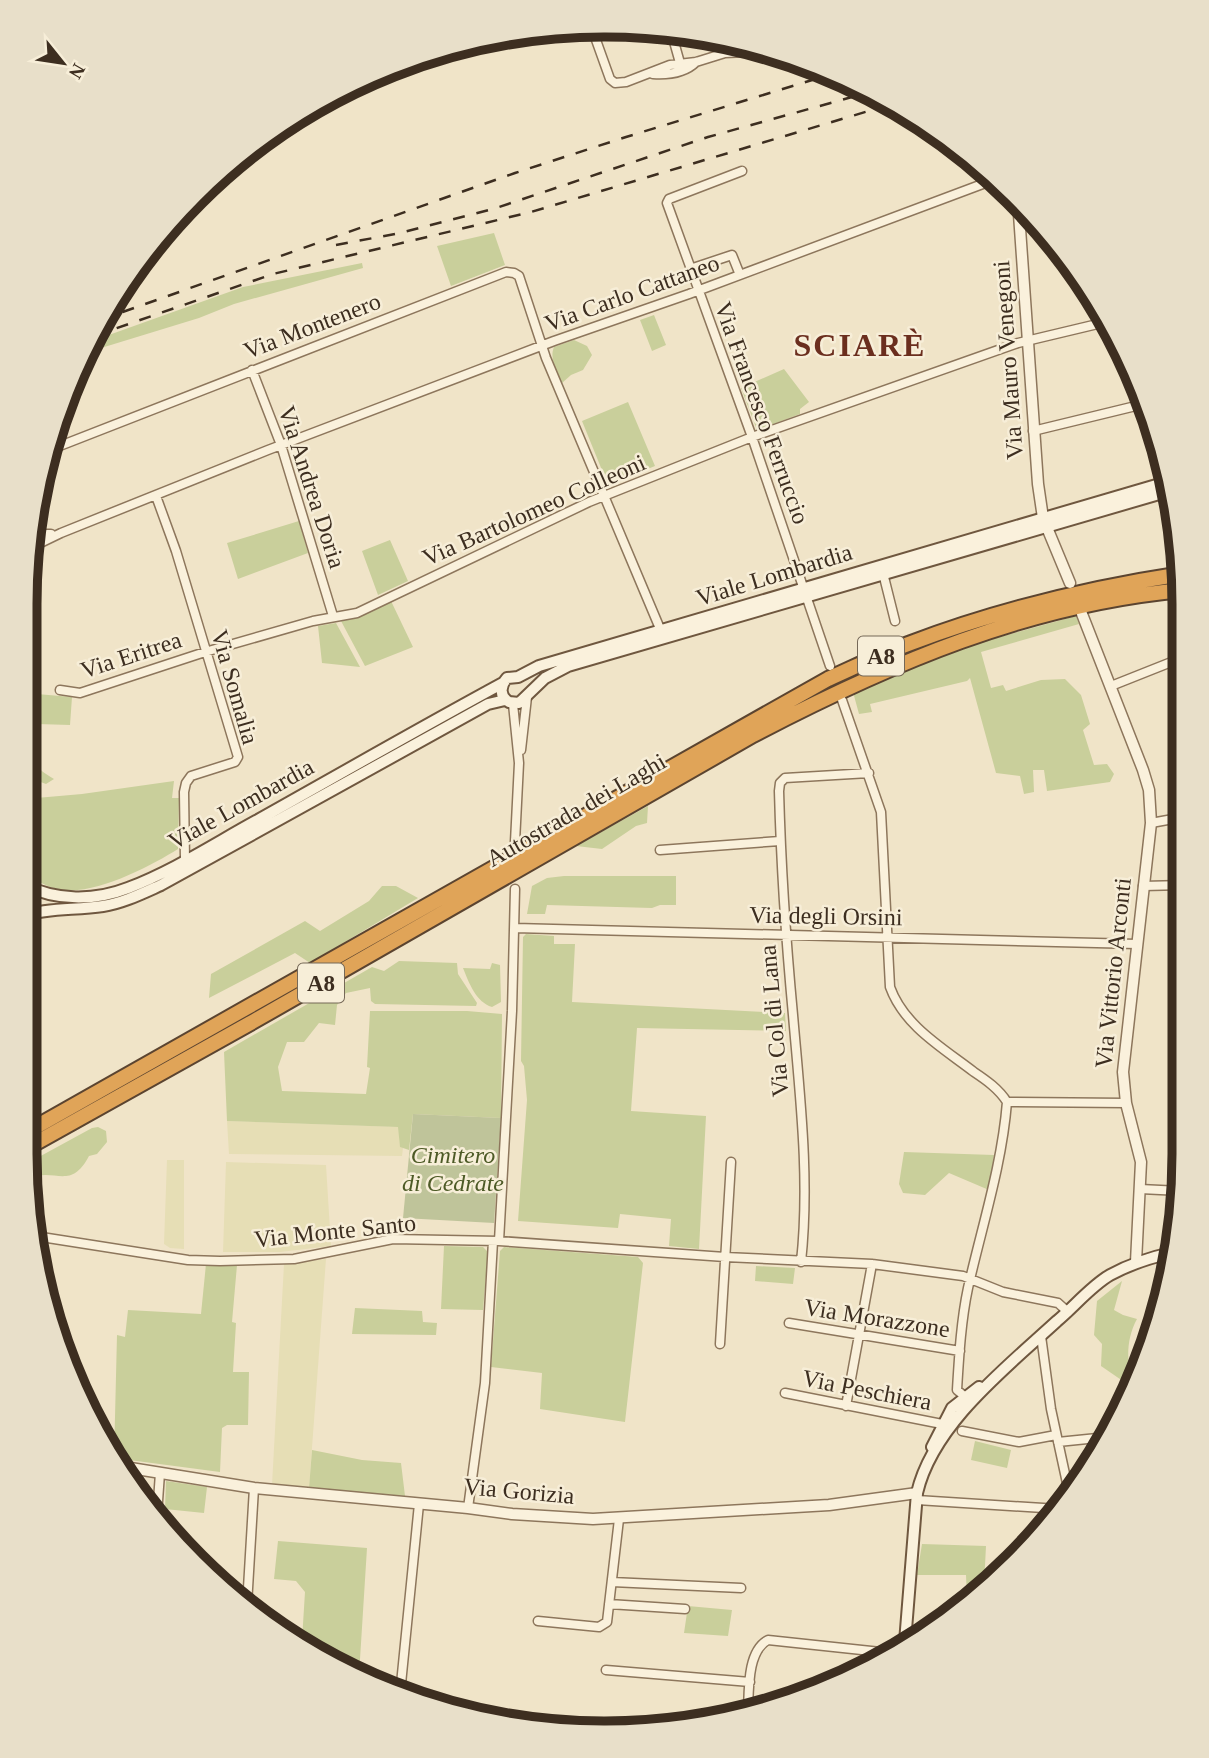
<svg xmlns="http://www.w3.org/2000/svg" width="1209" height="1758" font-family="'Times New Roman',serif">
<rect width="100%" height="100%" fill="#f0e4c8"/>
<path fill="#e6deb5" d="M 227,1121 L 399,1127 L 400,1146 L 403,1148 L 402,1156 L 229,1154 Z
M 167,1160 L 184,1160 L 184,1249 L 170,1248 L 164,1244 Z
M 226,1162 L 326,1165 L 331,1246 L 280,1252 L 223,1252 Z
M 326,1259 L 309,1488 L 272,1485 L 284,1264 Z"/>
<path fill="#c9cf9b" d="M 494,233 L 505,265 L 451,286 L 437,246 Z
M 362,263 L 363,268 L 234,304 L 199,318 L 88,352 L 92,341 L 243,287 Z
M 654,315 L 666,345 L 652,351 L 640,320 Z
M 574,340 L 587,346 L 592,355 L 583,370 L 571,375 L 562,383 C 557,371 549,359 554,347 Z
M 784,369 L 809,402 L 800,409 L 800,414 L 757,430 L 741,388 Z
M 628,402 L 655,466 L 608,485 L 582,421 Z
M 299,521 L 308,553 L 238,579 L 227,543 Z
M 390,540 L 408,581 L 378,595 L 362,551 Z
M 391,601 L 413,647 L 365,666 L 341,621 L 363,615 Z
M 1076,616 L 1079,624 L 981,652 L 991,688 L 1003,685 L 1006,691 L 1041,680 L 1065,679 L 1081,695 L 1090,724 L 1083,730 L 1094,765 L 1107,764 L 1114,774 L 1110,782 L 1047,791 L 1044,770 L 1033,770 L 1034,792 L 1024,794 L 1020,776 L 996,773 L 970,678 L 967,681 L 870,704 L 872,712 L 859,714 L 853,692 L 974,644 Z
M 336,623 L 360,667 L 322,663 L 318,626 Z
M 25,693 L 72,697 L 70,725 L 37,724 C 24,754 27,763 54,779 L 46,784 L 30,778 L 25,767 Z
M 174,781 L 172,798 L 179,798 L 178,849 C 151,866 92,897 59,889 C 46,887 35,880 25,872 L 25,799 L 82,794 Z
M 648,806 L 647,823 L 636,826 L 602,849 L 576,846 Z
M 564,876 L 676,876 L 676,905 L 660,905 L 652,908 L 547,905 L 545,914 L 527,914 L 532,886 L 547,878 Z
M 382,886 L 396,886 L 418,898 L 310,963 L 295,953 L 209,998 L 211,974 L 305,921 L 320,931 L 369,901 Z
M 526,934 L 554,936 L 554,944 L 575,944 L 572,1002 L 785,1013 L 786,1031 L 637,1028 L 631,1111 L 706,1116 L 699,1249 L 669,1246 L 671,1219 L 620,1214 L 618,1228 L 518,1221 L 527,1100 L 524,1066 L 521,1061 L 523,937 Z
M 399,961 L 457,963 L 458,974 L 477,1003 L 476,1006 L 375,1004 L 371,1001 L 370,988 L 346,993 L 337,1005 L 335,1025 L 319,1023 L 304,1042 L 287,1042 L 278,1067 L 282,1091 L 366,1094 L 370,1068 L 367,1067 L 370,1011 L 467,1011 L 502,1014 L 501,1118 L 413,1114 L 409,1150 L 400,1147 L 398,1127 L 227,1121 L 224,1052 L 372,967 L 384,971 Z
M 492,963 L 500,965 L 501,1002 L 492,1007 C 476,1002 469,983 463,968 L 490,969 Z
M 98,1127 L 106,1131 L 107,1142 L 97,1154 L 89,1156 C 70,1192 54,1166 28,1179 L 26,1164 L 92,1128 Z
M 904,1152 L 994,1155 L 989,1190 L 949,1173 L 925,1195 L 903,1193 L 899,1184 Z
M 444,1246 L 483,1247 L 488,1252 L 483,1310 L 441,1309 Z
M 504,1247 L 638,1257 L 643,1263 L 625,1422 L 540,1409 L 542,1373 L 491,1367 L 500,1251 Z
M 206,1264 L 237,1265 L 232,1322 L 236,1323 L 233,1372 L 249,1372 L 248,1425 L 227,1425 L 222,1428 L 220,1472 L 114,1458 L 117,1335 L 125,1337 L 128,1310 L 201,1314 Z
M 756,1266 L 795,1268 L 793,1284 L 755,1281 Z
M 1122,1281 L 1114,1310 L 1123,1315 L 1137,1319 C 1125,1341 1127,1364 1133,1388 L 1101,1366 L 1102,1344 L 1094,1335 L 1097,1301 Z
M 355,1308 L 422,1311 L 423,1322 L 437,1323 L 436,1335 L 352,1334 Z
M 975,1441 L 1011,1450 L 1007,1468 L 971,1460 Z
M 312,1450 L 362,1460 L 401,1463 L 405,1496 L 309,1488 Z
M 166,1481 L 207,1487 L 204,1513 L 165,1509 Z
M 278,1541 L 367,1548 L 359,1675 L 302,1640 L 305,1592 L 296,1581 L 274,1579 Z
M 922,1544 L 986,1546 L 984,1585 L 967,1598 L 966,1575 L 917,1575 Z
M 688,1606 L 732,1610 L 728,1636 L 684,1633 Z"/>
<path fill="#bfc49a" d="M 413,1114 L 501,1118 L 494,1223 L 403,1218 Z"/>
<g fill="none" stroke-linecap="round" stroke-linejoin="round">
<g stroke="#8d765c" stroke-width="11">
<path id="minor" d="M 591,26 L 610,79 L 615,83 L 626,82 L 670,65 L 696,62 L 725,53 L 768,51
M 671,31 L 680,63
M 653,74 C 669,75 685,73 696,62
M 365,78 L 423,56
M 742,171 L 669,199 L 667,203 L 752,437 L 830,666
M 690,269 L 732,255 L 740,275
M 252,370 L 281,445 L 333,616
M 1033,431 L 1144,404
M 52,449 L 506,272 L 514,273 L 519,276 L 546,358 L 661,631
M 156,496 L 176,551 L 238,757 L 235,762 L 191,776 L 186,783 L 184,792 L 185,860
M 31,534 L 51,534
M 30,548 L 61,533 L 268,450 L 554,341 L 689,294 L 996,179
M 883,573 L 895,621
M 1111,686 L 1184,657
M 60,690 L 80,693 L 205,652 L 313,621 L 357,613 L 589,502 L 752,437 L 1018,343 L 1106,322
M 842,700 L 881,812 L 890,987 C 904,1026 943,1048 974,1072 C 986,1080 999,1089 1007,1102 C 1002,1165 982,1226 968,1288 C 961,1321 959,1357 957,1390 L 969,1400
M 513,704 L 519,763 L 515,842
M 521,750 L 527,697
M 1151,823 L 1184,817
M 660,850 L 780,841
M 1143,886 L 1184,885
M 515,928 L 1137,944
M 1007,1102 L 1126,1103
M 1140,1189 L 1181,1191
M 35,1236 L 188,1260 L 220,1261 L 294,1259 L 393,1239 L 499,1241 L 725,1257 L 872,1264 L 963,1276 L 1003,1292 L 1058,1303 L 1068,1312
M 499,1241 L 512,1011 L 515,889
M 801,1262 C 810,1180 800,1097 793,1015 C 786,941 781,866 779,791 L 780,783 L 785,778 L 869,773
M 789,1323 L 960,1351
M 1041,1336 L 1051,1409 L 1070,1497
M 720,1344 L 731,1162
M 785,1393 L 942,1424
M 846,1406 L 872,1264
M 962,1431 L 1019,1442 L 1056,1435
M 1058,1442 L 1107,1437
M 917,1500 L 1059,1509
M 468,1508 L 485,1383 L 493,1241
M 157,1515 L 160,1473
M 612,1582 L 741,1588
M 609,1604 L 685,1609
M 247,1605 L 254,1488
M 538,1621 L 599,1627 L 607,1622 L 619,1519
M 606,1670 L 750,1682
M 400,1694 L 419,1504
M 748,1712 C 749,1690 747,1651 768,1640 L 890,1653"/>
</g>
<g stroke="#8d765c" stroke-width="13">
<path id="tertiary" d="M 1018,200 L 1038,484 L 1043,518 L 1070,583
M 1082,614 L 1143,770 L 1149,790 L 1151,823 L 1123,1072 L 1126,1103 L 1141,1162 L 1136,1262
M 118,1466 L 254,1488 L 468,1508 L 512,1514 L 593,1519 L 829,1505 L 917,1493"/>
</g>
<g stroke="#6f573f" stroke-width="14">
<path id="secondary" d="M 1170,481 L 539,666 L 518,677 L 507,678 C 500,686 499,696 509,702 L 519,703 L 545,678 L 568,666 L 1173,490
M 25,885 C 56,901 95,901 128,888 C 173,871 214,844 256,821 C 338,775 420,728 503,683
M 25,912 L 29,901 L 25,884
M 25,915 C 50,908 76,910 103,906 C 123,903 143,893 161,885 L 488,704 L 505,700
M 932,1447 L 952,1408 L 979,1387
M 905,1642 L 917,1493 C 933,1424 1007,1367 1057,1321 C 1074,1307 1091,1286 1110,1275 C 1130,1264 1152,1257 1175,1252"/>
</g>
<g stroke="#5b4430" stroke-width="18">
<path id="motorway" d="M 25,1133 L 828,679 C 855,667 883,653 911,643 C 998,610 1090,588 1182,574
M 25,1149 L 254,1021 L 753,735 C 889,664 1028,604 1183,590"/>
</g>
<use href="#minor" stroke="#faf1dc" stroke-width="8"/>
<use href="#tertiary" stroke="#faf1dc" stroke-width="10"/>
<use href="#secondary" stroke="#faf1dc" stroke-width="10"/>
<use href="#motorway" stroke="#e0a458" stroke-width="14"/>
<path stroke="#3d2e20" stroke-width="2.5" stroke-dasharray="12 12" stroke-linecap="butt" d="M 336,245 L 400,233 L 493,209 L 708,137 L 870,92
M 100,320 L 515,173 L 626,137 L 835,73
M 94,336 L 273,274 L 531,212 L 892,104"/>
</g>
<g text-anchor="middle" stroke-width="5" stroke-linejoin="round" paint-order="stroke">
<g fill="#f7eed8" stroke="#756857" stroke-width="2">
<rect x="858" y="636.5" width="46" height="39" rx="5"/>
<rect x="298" y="963.5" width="46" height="39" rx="5"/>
</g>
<g font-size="23" font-weight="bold" fill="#3d2e20">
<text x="881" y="664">A8</text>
<text x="321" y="991">A8</text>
</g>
<g font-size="24" fill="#3d2e20" stroke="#f7eed8">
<text transform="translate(632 293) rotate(-20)" y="8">Via Carlo Cattaneo</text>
<text transform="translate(312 326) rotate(-21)" y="8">Via Montenero</text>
<text transform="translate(1008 360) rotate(-94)" y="8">Via Mauro Venegoni</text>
<text transform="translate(762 413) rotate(70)" y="8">Via Francesco Ferruccio</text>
<text transform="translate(312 487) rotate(72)" y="8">Via Andrea Doria</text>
<text transform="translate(534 510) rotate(-24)" y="8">Via Bartolomeo Colleoni</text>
<text transform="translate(774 575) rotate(-17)" y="8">Viale Lombardia</text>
<text transform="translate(131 655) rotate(-18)" y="8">Via Eritrea</text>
<text transform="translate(235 687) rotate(74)" y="8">Via Somalia</text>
<text transform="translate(241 804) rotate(-29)" y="8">Viale Lombardia</text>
<text transform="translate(576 810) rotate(-30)" y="8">Autostrada dei Laghi</text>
<text transform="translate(826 916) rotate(1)" y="8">Via degli Orsini</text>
<text transform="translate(1113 973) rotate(-84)" y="8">Via Vittorio Arconti</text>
<text transform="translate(774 1021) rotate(-95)" y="8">Via Col di Lana</text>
<text transform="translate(335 1231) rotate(-6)" y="8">Via Monte Santo</text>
<text transform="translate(877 1318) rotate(9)" y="8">Via Morazzone</text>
<text transform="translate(867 1390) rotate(11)" y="8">Via Peschiera</text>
<text transform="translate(519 1491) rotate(5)" y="8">Via Gorizia</text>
</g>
<g font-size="24" font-style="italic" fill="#4d5a26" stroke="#f7eed8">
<text x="453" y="1163">Cimitero<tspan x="453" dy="28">di Cedrate</tspan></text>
</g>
<g font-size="32" font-weight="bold" letter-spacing="2" fill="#6b2e1e" stroke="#f7eed8">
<text x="860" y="356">SCIARÈ</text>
</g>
</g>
<path d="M0 0H1209V1758H0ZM604 37H605A567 567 0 0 1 1172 604V1154A567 567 0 0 1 605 1721H604A567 567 0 0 1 37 1154V604A567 567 0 0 1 604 37Z" fill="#e8dfc9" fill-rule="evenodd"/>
<path fill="none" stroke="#3d2e20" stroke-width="9" d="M604 37H605A567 567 0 0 1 1172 604V1154A567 567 0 0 1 605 1721H604A567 567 0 0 1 37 1154V604A567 567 0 0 1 604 37Z"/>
<g transform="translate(63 63) rotate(120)" stroke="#f7eed8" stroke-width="5" paint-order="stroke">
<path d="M0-5L12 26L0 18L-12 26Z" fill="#3d2e20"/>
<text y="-10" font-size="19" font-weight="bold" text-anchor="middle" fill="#3d2e20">N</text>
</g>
</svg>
